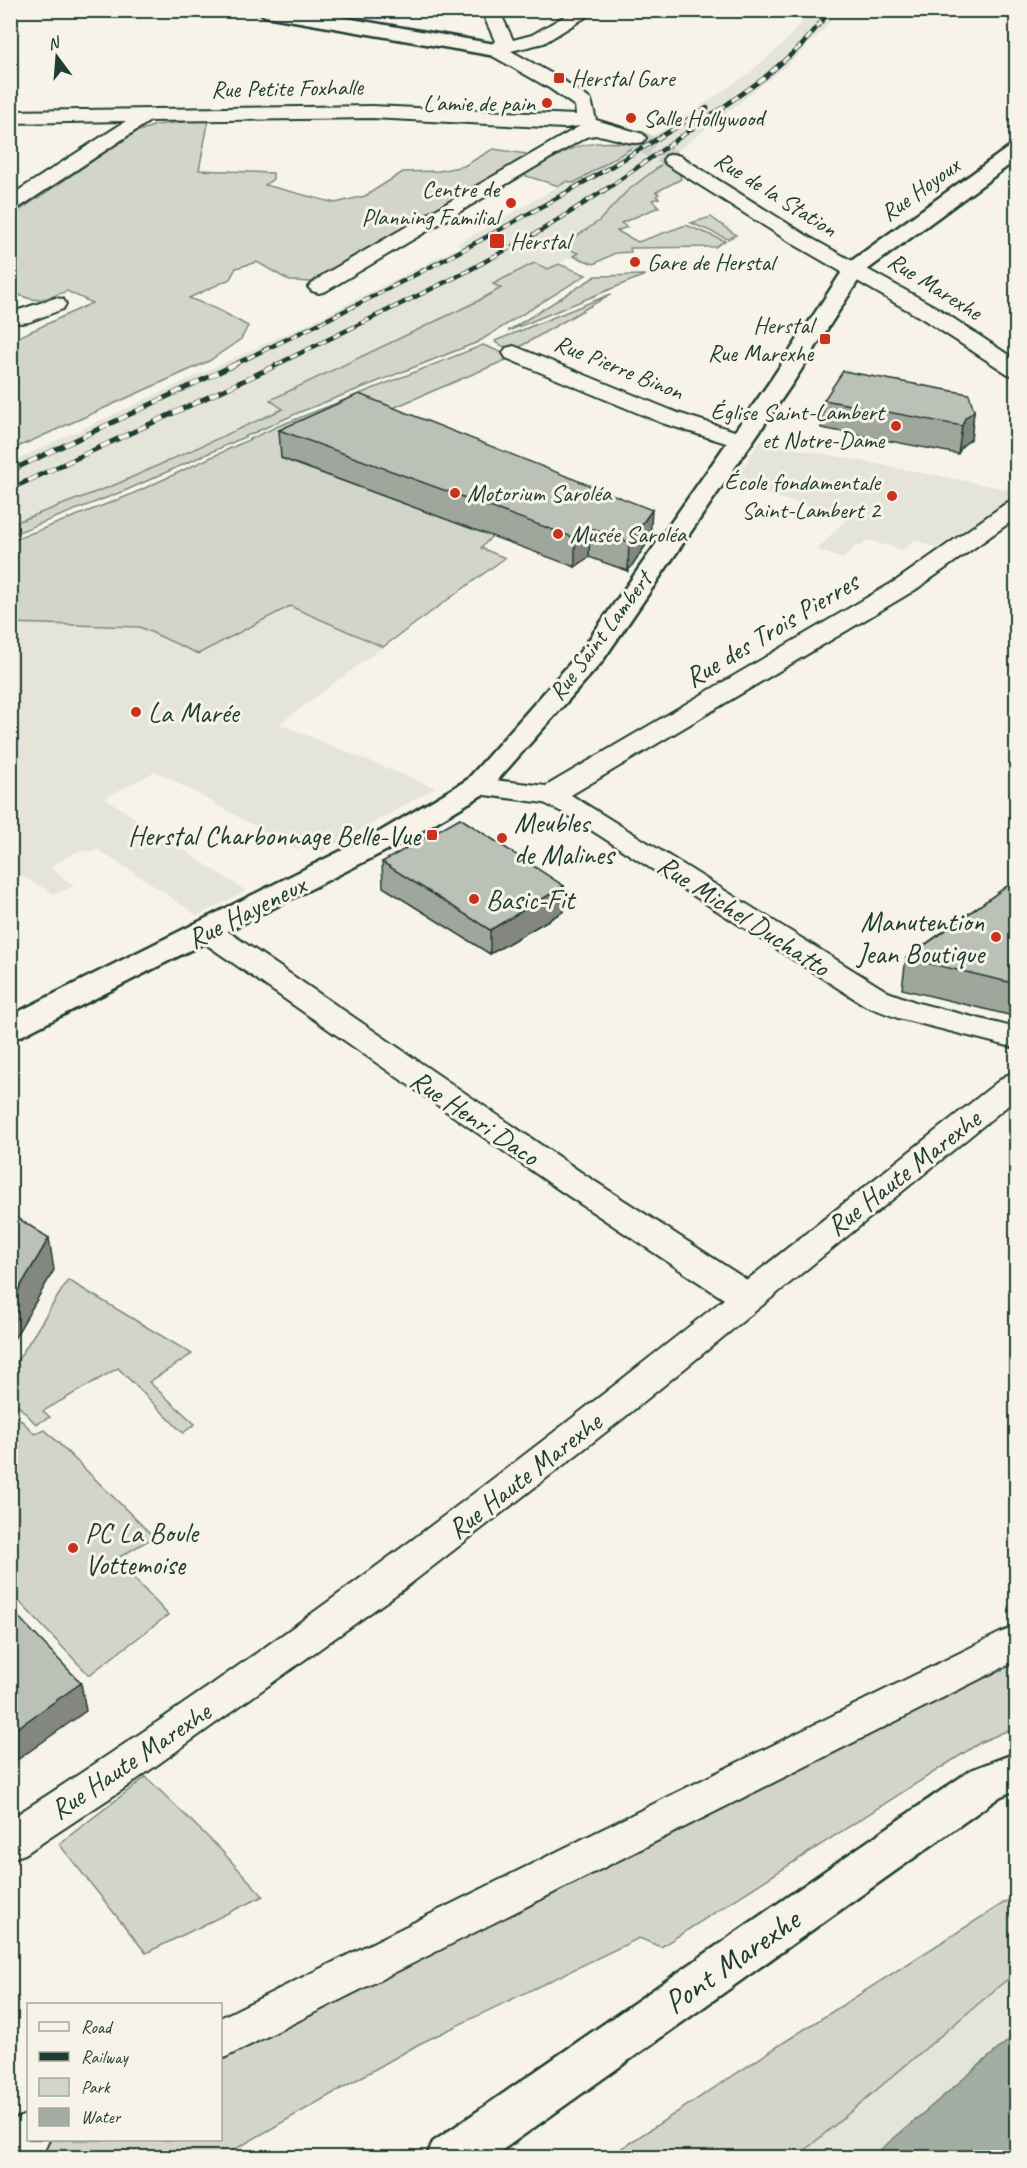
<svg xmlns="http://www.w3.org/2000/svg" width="1027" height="2168" font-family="Caveat,sans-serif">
<rect width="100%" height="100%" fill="#f7f3e8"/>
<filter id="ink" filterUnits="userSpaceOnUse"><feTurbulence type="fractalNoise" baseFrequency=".0167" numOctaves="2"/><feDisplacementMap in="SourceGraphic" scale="12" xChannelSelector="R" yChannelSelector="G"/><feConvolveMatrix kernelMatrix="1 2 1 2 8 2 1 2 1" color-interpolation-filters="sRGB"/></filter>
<g filter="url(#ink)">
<path fill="#e5e4d9" d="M 811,11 L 838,11 L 823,30 L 791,62 L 627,191 L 599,221 L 562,246 L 578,253 L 548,269 L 534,264 L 494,284 L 501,288 L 476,302 L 270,400 L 284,408 L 117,484 L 11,524 L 11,462 L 316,320 L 461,246 L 456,244 L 492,225 L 567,181 L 574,183 L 692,112 L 748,74 L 785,42 Z
M 760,441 L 773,444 L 1016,491 L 1002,505 L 936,548 L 915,540 L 902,550 L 867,540 L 860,547 L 856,546 L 843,559 L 817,550 L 847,518 L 732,484 Z
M 290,606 L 383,647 L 279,724 L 435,788 L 321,852 L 310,844 L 298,850 L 156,771 L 105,798 L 246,891 L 197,916 L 158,888 L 98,850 L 76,852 L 50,867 L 74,886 L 54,894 L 11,870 L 11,623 L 140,627 L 198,654 Z
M 1016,1972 L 1016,2034 L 872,2157 L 797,2158 Z"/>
<path fill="#d3d5ca" stroke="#79897f" stroke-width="1.5" d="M 209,119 L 199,170 L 273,173 L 273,179 L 265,185 L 335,203 L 365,196 L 403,172 L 439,171 L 464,166 L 493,149 L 554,158 C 583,140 606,141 638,144 L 574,183 L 567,181 L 559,186 L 510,171 L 487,185 L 473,187 L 314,282 L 290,281 L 257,262 L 236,268 L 230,279 L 189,298 L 219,310 L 248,326 L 241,339 L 209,361 L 11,450 L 10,341 L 92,303 L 67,291 C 41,301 36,304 11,291 L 11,216 L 136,132 L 156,125 Z
M 665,162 L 678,169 L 681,179 L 656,192 L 659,194 L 656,196 L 659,198 L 652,200 L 659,207 L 621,223 L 627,227 L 617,231 L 638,242 L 686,225 L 725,241 L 715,247 L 630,248 L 631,252 L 615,253 L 594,264 L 573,256 L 578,253 L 562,246 L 599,221 L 627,191 Z
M 711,217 L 736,235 L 728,239 L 691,223 Z
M 534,263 L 548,269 L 559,264 L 586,275 L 478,342 L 300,412 L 129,489 L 11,535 L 11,524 L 117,484 L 283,409 L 270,400 L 476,302 L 501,288 L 493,284 Z
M 645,275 L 508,331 L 596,276 Z
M 611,294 L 516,349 L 512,350 L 496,343 L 495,341 Z
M 483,345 L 513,357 L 360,422 L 282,459 L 492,536 L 481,548 L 505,558 L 383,647 L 290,606 L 198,654 L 140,627 L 11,623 L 11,541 L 130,495 L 276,427 Z
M 68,1280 L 192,1354 L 149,1382 L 195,1424 L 183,1433 L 118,1368 L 43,1411 L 50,1417 L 36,1424 L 11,1398 L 11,1371 Z
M 11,1410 L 35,1434 L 45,1430 L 154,1537 L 116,1559 L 168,1615 L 89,1675 L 11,1593 Z
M 1016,1634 L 1016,1727 L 981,1742 L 661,1947 L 639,1938 L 419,2044 L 222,2157 L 11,2158 L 33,2140 L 220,2140 L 221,2020 L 560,1853 Z
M 146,1777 L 220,1849 L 263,1896 L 146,1953 L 59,1844 Z
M 1016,1895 L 1016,1972 L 797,2157 L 608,2157 L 786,2041 Z"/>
<path fill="#a4ada3" stroke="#6f8077" stroke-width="1.5" d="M 1016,2034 L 1016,2157 L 872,2157 Z"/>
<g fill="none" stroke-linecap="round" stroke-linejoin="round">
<path stroke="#cccfc4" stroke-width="20" stroke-dasharray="20 10" stroke-linecap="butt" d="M 636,138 L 673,160"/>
<g stroke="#1f3d34" stroke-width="4">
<path id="street" d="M 481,10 L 499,10 L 513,40 L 532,35 L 575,10 L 597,10 L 544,43 L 511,51 L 563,80 L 591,100 L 596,120 L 643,134 L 646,138 L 643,142 C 624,147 605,130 586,137 L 326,291 L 319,293 L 312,291 L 308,287 L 323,275 L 580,126 L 564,128 L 372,118 L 150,121 L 17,209 L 10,211 L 10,196 L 126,121 L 10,123 L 10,111 L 372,106 L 576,115 L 575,106 L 549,88 L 489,54 L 486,50 L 495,41 Z
M 673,154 L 680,156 L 809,237 L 939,309 L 1016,360 L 1016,376 L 1008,374 L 923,319 L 795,245 L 666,164 L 663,160 L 666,156 Z
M 55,298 L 63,299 L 66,304 L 63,309 L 29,322 L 21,323 L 13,322 L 10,317 L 13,312 Z
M 514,346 L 678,413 L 747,435 L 751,440 L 747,445 L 739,447 L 662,423 L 506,358 L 503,353 L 506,348 Z
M 1016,500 L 1016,518 L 915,590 L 571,795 L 888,992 L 918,1003 L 1016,1028 L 1016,1048 L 898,1018 L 866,1006 L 566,814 L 544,803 L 477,794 L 467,792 L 463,786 L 467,780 L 477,778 L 546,786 L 897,580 L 1008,502 Z
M 207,922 L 217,924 L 585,1175 L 747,1280 L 1005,1076 L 1016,1072 L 1016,1099 L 620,1421 L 405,1588 L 122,1790 L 25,1854 L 10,1859 L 10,1819 C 259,1661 493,1482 724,1299 L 561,1191 L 197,938 L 192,931 L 197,924 Z
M 1016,1627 L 1016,1661 L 220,2060 L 220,2018 L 1002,1632 Z
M 28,2114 L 28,2140 L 49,2140 L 44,2151 L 30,2158 L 10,2158 L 10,2121 Z"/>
</g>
<g stroke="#1f3d34" stroke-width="5">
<path id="secondary" d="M 256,10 L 300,10 L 495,44 L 502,46 L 504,50 L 502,54 L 495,56 L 265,16 Z
M 1016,145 L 1016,160 L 863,273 L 794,381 L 601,663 L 487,792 L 401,843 L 21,1036 L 10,1039 L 10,1016 L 381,831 L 467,780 L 581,651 L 771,380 L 847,264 L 1009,147 Z
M 1016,1753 L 1016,1790 L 1001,1796 L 491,2158 L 426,2158 L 433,2142 L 971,1770 Z"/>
</g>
<use href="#street" fill="#f7f3e8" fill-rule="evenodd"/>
<use href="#secondary" fill="#f7f3e8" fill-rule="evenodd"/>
<g stroke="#1f3d34" stroke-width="4.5">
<path id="rail-far1" d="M 233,365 C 396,288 554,205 707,108
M 276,365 L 464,273 L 542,230 L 611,186 L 764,78 L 802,45 L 831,10"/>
</g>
<g stroke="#1f3d34" stroke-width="5">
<path id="rail" d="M 10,471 L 236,364
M 10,489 L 279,364"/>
</g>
<use href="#rail-far1" stroke="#f7f3e8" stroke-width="3" stroke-dasharray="8" stroke-linecap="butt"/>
<use href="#rail" stroke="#f7f3e8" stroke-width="4" stroke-dasharray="10" stroke-linecap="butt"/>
</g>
<path fill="#a1a69d" stroke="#1f3d34" stroke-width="1.5" d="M 824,400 L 974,411 L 971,439 L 962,446 L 958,454 L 821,428 Z
M 279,430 L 650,539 L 628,571 L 589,557 L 575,567 L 281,458 Z
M 382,862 L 564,886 L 564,911 L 490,954 L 383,887 Z
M 1017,879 L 1017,1017 L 902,989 L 906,958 Z"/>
<path fill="#83877f" stroke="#1f3d34" stroke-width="1.5" d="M 974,411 L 971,439 L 962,446 L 958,454 L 962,426 L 965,418 Z
M 652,510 L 650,539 L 628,571 L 629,542 Z
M 590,528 L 589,557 L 575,567 L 575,538 Z
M 564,886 L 564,911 L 490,954 L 490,930 Z
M 49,1238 L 54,1270 L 10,1346 L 10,1304 Z
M 81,1683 L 86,1711 L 10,1765 L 10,1733 Z"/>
<path fill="#bbc1b6" stroke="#1f3d34" stroke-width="1.5" d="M 843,371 L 969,394 L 974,411 L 965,418 L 962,426 L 824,400 Z
M 359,394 L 652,510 L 629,542 L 590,528 L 575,538 L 279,430 Z
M 460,818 L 564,886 L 490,930 L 382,862 Z
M 1017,879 L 1017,984 L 906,958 L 938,936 Z
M 10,1213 L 49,1238 L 10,1304 Z
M 10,1608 L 81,1683 L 10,1733 Z"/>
</g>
<g fill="#c8321e" stroke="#f7f3e8" stroke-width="2">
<rect x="553" y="72" width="12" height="12" rx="3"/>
<circle cx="547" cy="103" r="6"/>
<circle cx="631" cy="118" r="6"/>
<circle cx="511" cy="203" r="6"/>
<rect x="489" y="233" width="16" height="16" rx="3"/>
<circle cx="635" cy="262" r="6"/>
<rect x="819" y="333" width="12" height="12" rx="3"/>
<circle cx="896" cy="426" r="6"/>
<circle cx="455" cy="493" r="6"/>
<circle cx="892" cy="496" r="6"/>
<circle cx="558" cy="534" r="6"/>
<circle cx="136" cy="712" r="6"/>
<rect x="426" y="829" width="12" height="12" rx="3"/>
<circle cx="502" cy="838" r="6"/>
<circle cx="474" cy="899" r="6"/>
<circle cx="996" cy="937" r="6"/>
<circle cx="73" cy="1548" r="6"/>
</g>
<g text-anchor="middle" stroke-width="6" stroke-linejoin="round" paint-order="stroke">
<g font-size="24" fill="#1f3d34" stroke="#f7f3e8" text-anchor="start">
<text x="571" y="86">Herstal Gare</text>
<text x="535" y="111" text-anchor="end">L'amie de pain</text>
<text x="643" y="126">Salle Hollywood</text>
<text x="499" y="197" text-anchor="end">Centre de<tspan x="499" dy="28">Planning Familial</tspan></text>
<text x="510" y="249">Herstal</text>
<text x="647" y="270">Gare de Herstal</text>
<text x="813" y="333" text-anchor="end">Herstal<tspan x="813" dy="28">Rue Marexhe</tspan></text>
<text x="884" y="420" text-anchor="end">Église Saint-Lambert<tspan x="884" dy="28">et Notre-Dame</tspan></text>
<text x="880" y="490" text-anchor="end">École fondamentale<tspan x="880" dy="28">Saint-Lambert 2</tspan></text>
<text x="467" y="501">Motorium Saroléa</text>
<text x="570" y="542">Musée Saroléa</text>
</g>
<g font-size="24" fill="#1f3d34" stroke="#f7f3e8">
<text transform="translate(287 88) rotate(-1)" y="8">Rue Petite Foxhalle</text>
<text transform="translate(920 189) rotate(-36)" y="8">Rue Hoyoux</text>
<text transform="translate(776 194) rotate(32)" y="8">Rue de la Station</text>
<text transform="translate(935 286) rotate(32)" y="8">Rue Marexhe</text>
<text transform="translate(619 367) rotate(22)" y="8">Rue Pierre Binon</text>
<text transform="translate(600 636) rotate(-53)" y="8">Rue Saint Lambert</text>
</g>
<g font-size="28" fill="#1f3d34" stroke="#f7f3e8">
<text transform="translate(771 629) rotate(-31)" y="10">Rue des Trois Pierres</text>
<text transform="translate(246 911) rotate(-27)" y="10">Rue Hayeneux</text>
<text transform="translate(744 915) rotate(33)" y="10">Rue Michel Duchatto</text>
<text transform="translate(475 1117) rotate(34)" y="10">Rue Henri Daco</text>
<text transform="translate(903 1172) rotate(-38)" y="10">Rue Haute Marexhe</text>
<text transform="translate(524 1475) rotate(-38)" y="10">Rue Haute Marexhe</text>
<text transform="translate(130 1760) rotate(-34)" y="10">Rue Haute Marexhe</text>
</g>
<g font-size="28" fill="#1f3d34" stroke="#f7f3e8" text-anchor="start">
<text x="148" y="722">La Marée</text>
<text x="514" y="832">Meubles<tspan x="514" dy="32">de Malines</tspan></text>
<text x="420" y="845" text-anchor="end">Herstal Charbonnage Belle-Vue</text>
<text x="486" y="909">Basic-Fit</text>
<text x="984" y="931" text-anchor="end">Manutention<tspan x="984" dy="32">Jean Boutique</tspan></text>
<text x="85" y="1542">PC La Boule<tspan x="85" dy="32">Vottemoise</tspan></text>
</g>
<g font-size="33" fill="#1f3d34" stroke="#f7f3e8">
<text transform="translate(731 1960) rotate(-35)" y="12">Pont Marexhe</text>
</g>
</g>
<rect width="1027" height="2168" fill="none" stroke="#f7f3e8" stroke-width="36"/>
<rect x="18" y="18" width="991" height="2132" fill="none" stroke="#1f3d34" stroke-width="2" filter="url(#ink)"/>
<rect x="27" y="2003" width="195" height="138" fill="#f7f3e8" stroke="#a1aaa0" stroke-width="1.5"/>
<rect x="39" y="2022" width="30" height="9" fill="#f7f3e8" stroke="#a1aaa0" stroke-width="1.5"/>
<text x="81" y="2033" font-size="18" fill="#1f3d34">Road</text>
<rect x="39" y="2052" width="30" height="9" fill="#1f3d34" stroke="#a1aaa0" stroke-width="1.5"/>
<text x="81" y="2063" font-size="18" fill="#1f3d34">Railway</text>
<rect x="39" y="2078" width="30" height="18" fill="#d3d5ca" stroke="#a1aaa0" stroke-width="1.5"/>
<text x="81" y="2093" font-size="18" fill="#1f3d34">Park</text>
<rect x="39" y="2108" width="30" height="18" fill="#a4ada3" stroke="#a1aaa0" stroke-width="1.5"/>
<text x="81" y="2123" font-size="18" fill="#1f3d34">Water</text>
<g transform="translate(57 57) rotate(344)" stroke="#f7f3e8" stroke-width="4.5" paint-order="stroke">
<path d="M0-4.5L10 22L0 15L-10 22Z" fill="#1f3d34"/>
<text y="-9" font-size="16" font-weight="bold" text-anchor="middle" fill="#1f3d34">N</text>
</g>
</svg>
